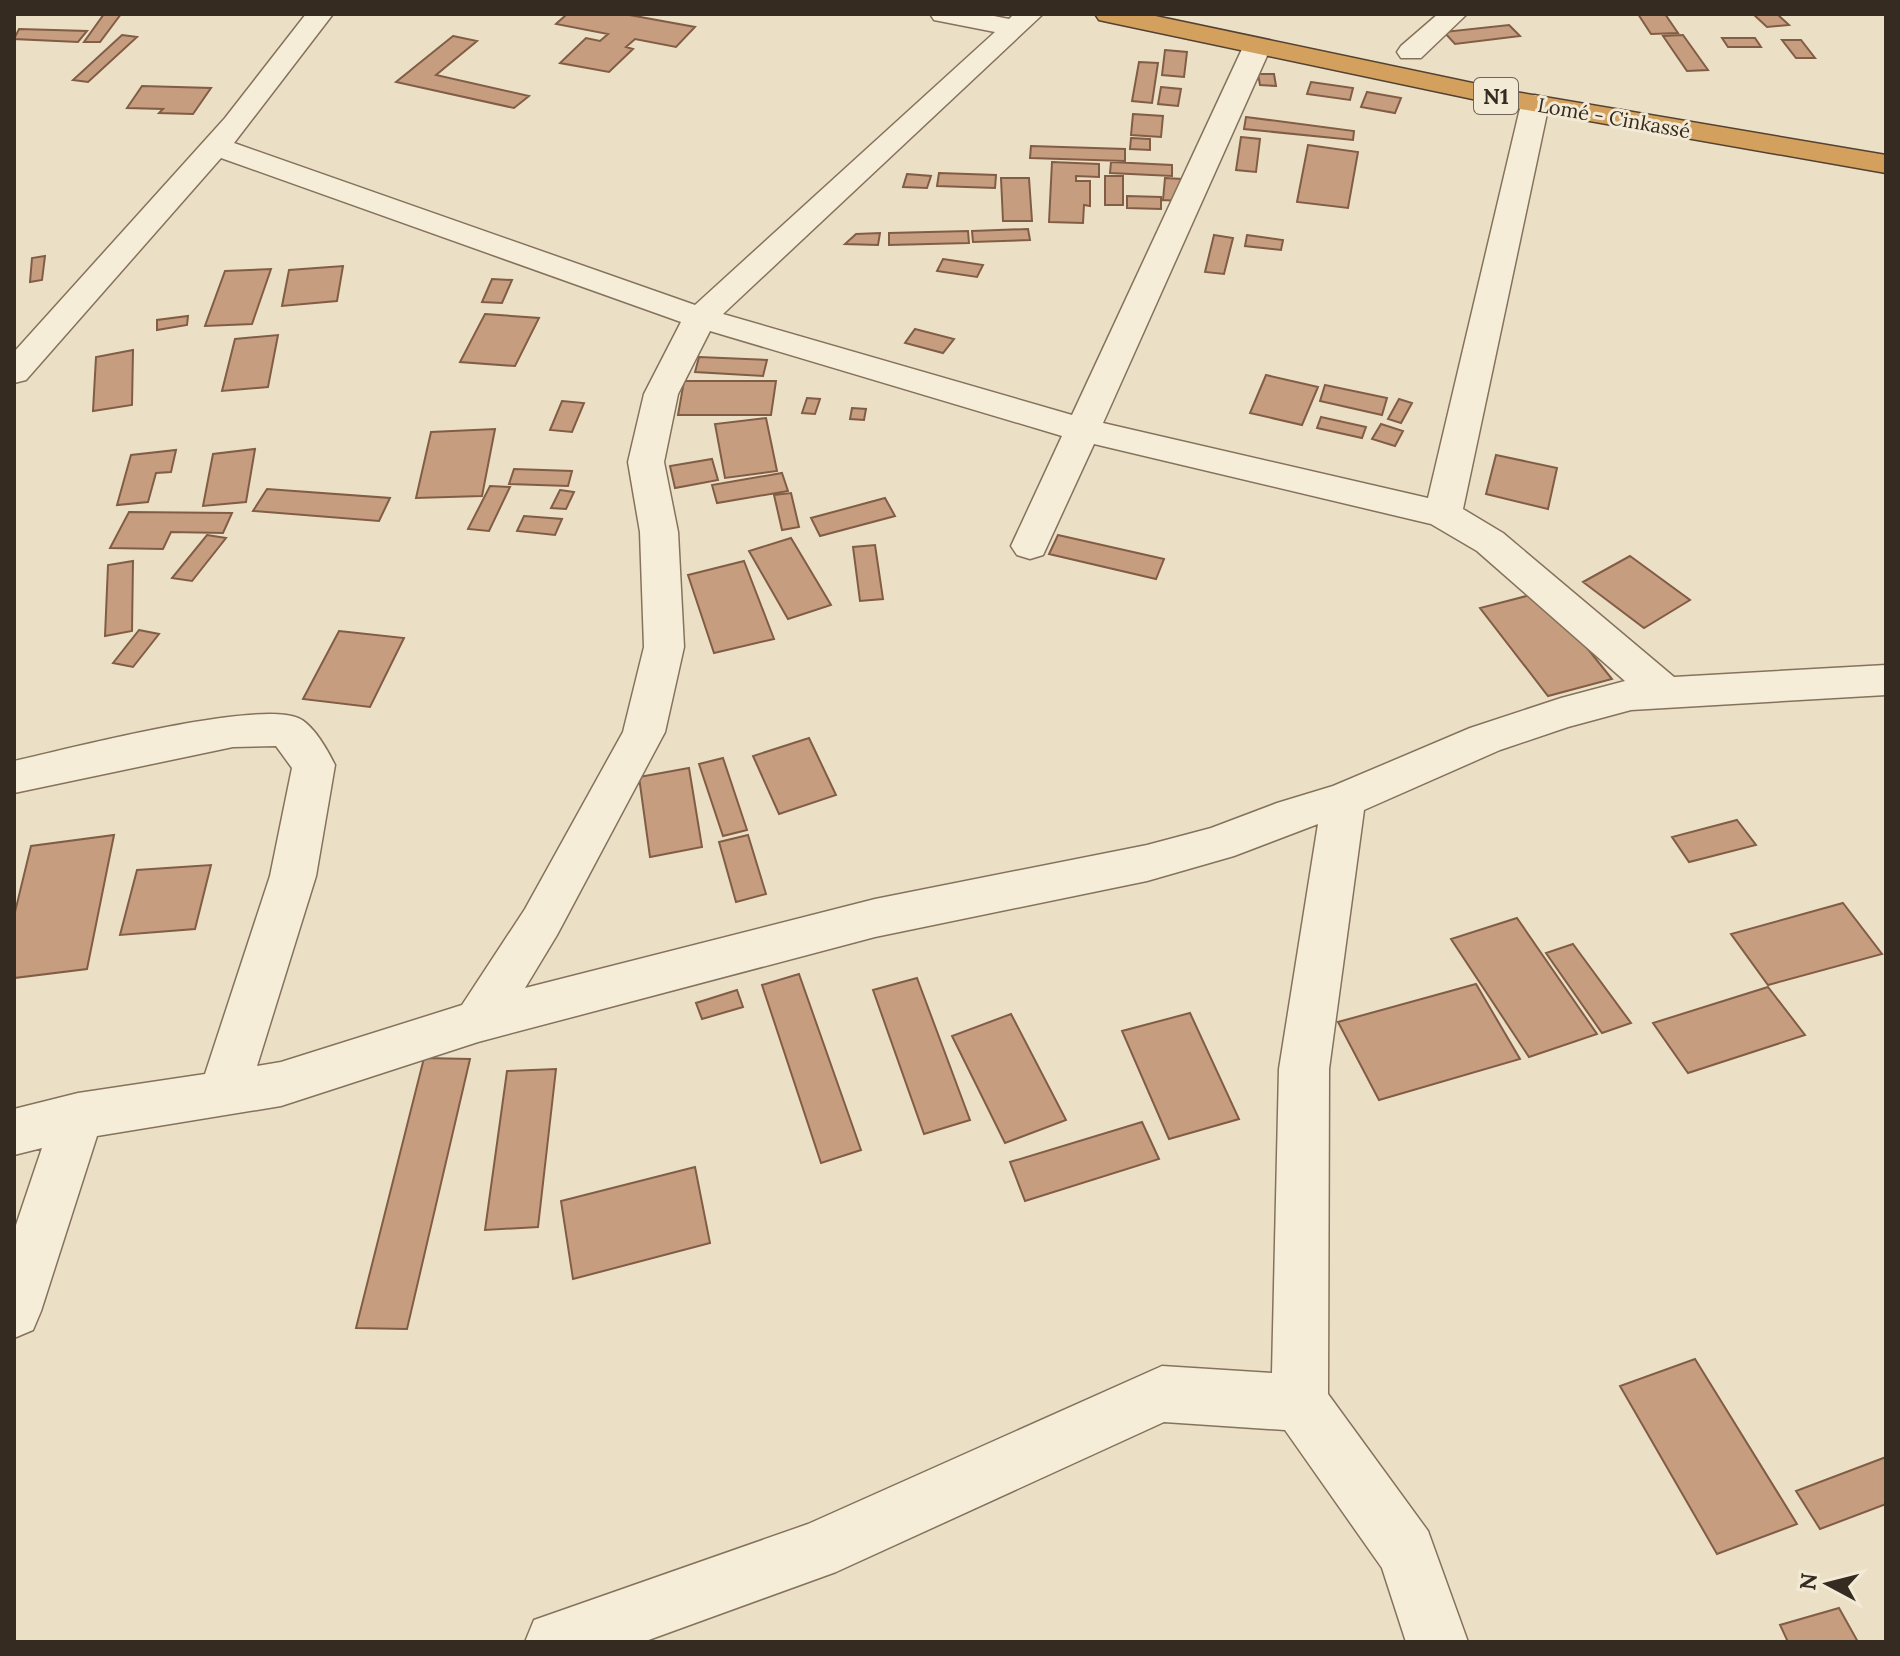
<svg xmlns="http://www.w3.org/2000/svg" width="1900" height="1656" font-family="Lora,serif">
<rect width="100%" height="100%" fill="#ebe0c6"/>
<path fill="#c69d7f" stroke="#825d45" stroke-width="2" d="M 104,14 L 121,14 L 100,42 L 84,42 Z
M 567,14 L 624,14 L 695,27 L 676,47 L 635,39 L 626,47 L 633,49 L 609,72 L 560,63 L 586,38 L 600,41 L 608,34 L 556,24 Z
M 1638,14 L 1665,14 L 1678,33 L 1651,34 Z
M 1753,14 L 1777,14 L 1789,25 L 1767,27 Z
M 1509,25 L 1520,36 L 1455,44 L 1444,32 Z
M 19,29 L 87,31 L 78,42 L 14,39 Z
M 122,35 L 137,37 L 88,82 L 73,80 Z
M 1683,35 L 1708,70 L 1687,71 L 1663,36 Z
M 453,36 L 477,41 L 436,75 L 529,96 L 514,108 L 396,82 Z
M 1722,38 L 1755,38 L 1761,47 L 1728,47 Z
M 1782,40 L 1801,40 L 1815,58 L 1796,58 Z
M 1165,50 L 1187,52 L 1184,77 L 1162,75 Z
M 1139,62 L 1158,63 L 1152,103 L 1132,101 Z
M 1258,74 L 1274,74 L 1276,86 L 1260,85 Z
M 1311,82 L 1353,88 L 1350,100 L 1307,94 Z
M 142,86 L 211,88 L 193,114 L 159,113 L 163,109 L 127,108 Z
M 1161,87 L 1181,89 L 1178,106 L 1158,104 Z
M 1367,92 L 1401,98 L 1395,113 L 1361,107 Z
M 1133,114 L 1163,116 L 1161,137 L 1131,135 Z
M 1246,117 L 1354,131 L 1353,140 L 1244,129 Z
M 1241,137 L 1260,139 L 1256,172 L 1236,170 Z
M 1131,138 L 1150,139 L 1150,150 L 1130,149 Z
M 1308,145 L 1358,152 L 1348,208 L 1297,202 Z
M 1031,146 L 1125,149 L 1125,161 L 1030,158 Z
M 1052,162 L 1099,164 L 1099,177 L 1076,176 L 1076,181 L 1090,181 L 1090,206 L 1084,205 L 1083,223 L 1049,222 Z
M 1111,162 L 1172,165 L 1172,176 L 1110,173 Z
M 939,173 L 996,175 L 995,188 L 937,186 Z
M 907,174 L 931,176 L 927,188 L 903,187 Z
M 1105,176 L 1123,176 L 1123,205 L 1105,205 Z
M 1001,178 L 1029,178 L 1032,221 L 1003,221 Z
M 1165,178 L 1182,179 L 1180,201 L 1163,200 Z
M 1127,196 L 1161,197 L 1161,209 L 1127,208 Z
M 1028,229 L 1030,240 L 973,242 L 972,231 Z
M 968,231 L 969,243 L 889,245 L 889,233 Z
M 880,233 L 878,245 L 845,244 L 856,234 Z
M 1214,235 L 1233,238 L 1224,274 L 1205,272 Z
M 1247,235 L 1283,240 L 1281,250 L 1245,246 Z
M 45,256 L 42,280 L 30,282 L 32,258 Z
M 943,259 L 983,265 L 977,277 L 937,271 Z
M 343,266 L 337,301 L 282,306 L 289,270 Z
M 271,269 L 252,324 L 205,326 L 225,271 Z
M 492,279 L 512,280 L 502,303 L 482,302 Z
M 485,314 L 539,318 L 515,366 L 460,362 Z
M 188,316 L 187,325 L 157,330 L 157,320 Z
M 915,329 L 954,339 L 943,353 L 905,343 Z
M 278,335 L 268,387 L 222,391 L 235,339 Z
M 133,350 L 132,405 L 93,411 L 96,357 Z
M 699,357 L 767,360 L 763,376 L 695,372 Z
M 1266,375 L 1318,387 L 1302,425 L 1250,413 Z
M 684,381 L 776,381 L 771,415 L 678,415 Z
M 1325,385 L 1387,398 L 1382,415 L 1320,401 Z
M 807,398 L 820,399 L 815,414 L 802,413 Z
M 1399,399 L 1412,403 L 1401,423 L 1388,419 Z
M 562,401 L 584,403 L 572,432 L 550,430 Z
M 852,408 L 866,409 L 864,420 L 850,419 Z
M 1321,417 L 1366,427 L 1362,438 L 1317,428 Z
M 766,418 L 777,471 L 725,478 L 715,424 Z
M 1381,424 L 1403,431 L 1395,446 L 1372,439 Z
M 495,429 L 482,496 L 416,498 L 431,432 Z
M 255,449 L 246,502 L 203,506 L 213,454 Z
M 176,450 L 171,472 L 156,473 L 148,502 L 117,505 L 131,455 Z
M 1496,455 L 1557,468 L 1548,509 L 1486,494 Z
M 712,459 L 718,480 L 675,488 L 670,466 Z
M 514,469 L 572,471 L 568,486 L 509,484 Z
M 782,473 L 788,491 L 717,503 L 712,485 Z
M 490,486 L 510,487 L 489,531 L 468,529 Z
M 267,489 L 390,498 L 379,521 L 253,511 Z
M 560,490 L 574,492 L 566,509 L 551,508 Z
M 791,493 L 799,527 L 782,530 L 774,495 Z
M 885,498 L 895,516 L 820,536 L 811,518 Z
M 129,512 L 232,513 L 223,533 L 171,532 L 163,549 L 110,548 Z
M 524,516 L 562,519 L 555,535 L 517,531 Z
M 207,535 L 226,538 L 192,581 L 172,578 Z
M 1058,535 L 1164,559 L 1156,579 L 1049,554 Z
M 791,538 L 831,605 L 788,619 L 749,551 Z
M 875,545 L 883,599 L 860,601 L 853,547 Z
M 1630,556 L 1690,600 L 1644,628 L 1583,582 Z
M 133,561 L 132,631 L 105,636 L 108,565 Z
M 744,561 L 774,639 L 714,653 L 688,575 Z
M 1542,592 L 1612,679 L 1548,696 L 1480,608 Z
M 139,630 L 159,634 L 133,667 L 113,663 Z
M 339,631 L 404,638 L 370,707 L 303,699 Z
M 809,738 L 836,795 L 779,814 L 753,756 Z
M 723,758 L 747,830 L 723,836 L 699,764 Z
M 689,768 L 702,847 L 650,857 L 639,777 Z
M 1737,820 L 1756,845 L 1689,862 L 1672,837 Z
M 114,835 L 87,969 L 14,978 L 14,916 L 31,846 Z
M 748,835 L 766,894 L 736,902 L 719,842 Z
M 211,865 L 195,929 L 120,935 L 137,870 Z
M 1843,903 L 1882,954 L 1768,985 L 1731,934 Z
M 1517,918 L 1597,1034 L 1529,1057 L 1451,939 Z
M 1573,944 L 1631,1023 L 1602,1033 L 1546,953 Z
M 799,974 L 861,1150 L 821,1163 L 762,985 Z
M 917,978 L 970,1120 L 924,1134 L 873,990 Z
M 1476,984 L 1520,1059 L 1379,1100 L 1338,1022 Z
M 1768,987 L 1805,1035 L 1688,1073 L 1653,1023 Z
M 737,990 L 743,1007 L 702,1019 L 696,1003 Z
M 1190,1013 L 1239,1119 L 1169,1139 L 1122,1031 Z
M 1011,1014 L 1066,1120 L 1005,1143 L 952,1036 Z
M 424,1058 L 470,1059 L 407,1329 L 356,1328 Z
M 556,1069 L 538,1227 L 485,1230 L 507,1071 Z
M 1142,1122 L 1159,1159 L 1025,1201 L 1010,1162 Z
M 695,1167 L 710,1243 L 573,1279 L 561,1201 Z
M 1695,1359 L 1797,1524 L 1717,1554 L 1620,1386 Z
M 1886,1457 L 1886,1504 L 1820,1529 L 1796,1491 Z
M 1839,1608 L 1858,1642 L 1788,1642 L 1780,1625 Z"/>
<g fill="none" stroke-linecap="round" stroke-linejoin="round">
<g stroke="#85725d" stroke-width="3">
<path id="minor" d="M 306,14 L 333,14 L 234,143 L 695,305 L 995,32 L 934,20 L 930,14 L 984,14 L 1009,19 L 1014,14 L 1043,14 L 723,314 L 1072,415 L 1243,47 L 1247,41 L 1267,41 L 1271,47 L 1103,423 L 1428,498 L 1521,104 L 1525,98 L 1535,95 L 1545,98 L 1549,104 L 1463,509 L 1503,533 L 1674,677 L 1886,665 L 1886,695 L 1631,710 L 1568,727 L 1500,750 L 1364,810 L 1329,1069 L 1328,1394 L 1428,1531 L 1468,1642 L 1406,1642 L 1382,1568 L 1285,1430 L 1164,1422 L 836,1572 L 643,1642 L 525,1642 L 534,1620 L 808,1524 L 1162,1366 L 1272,1373 L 1279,1069 L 1318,824 L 1234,856 L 1147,881 L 875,937 L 478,1042 L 281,1106 L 97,1136 L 41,1311 L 33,1330 L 14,1338 L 14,1231 L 42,1148 L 14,1155 L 14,1109 L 78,1093 L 205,1074 L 270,876 L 292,768 L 276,746 L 233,747 L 14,793 L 14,761 C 68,749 255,700 298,718 C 313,724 328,751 335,765 L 316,876 L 257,1066 L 281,1062 L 462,1005 L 525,909 L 623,732 L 644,647 L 640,532 L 628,462 L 644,394 L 681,322 L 221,158 L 26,380 L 14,383 L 14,352 L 225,118 ZM 710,331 L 1062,436 L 1011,546 L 1017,555 L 1030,559 L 1043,555 L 1094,444 L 1431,524 L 1477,551 L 1625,681 L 1561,698 L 1470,728 L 1333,786 L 1277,803 L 1211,828 L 1147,845 L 875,899 L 525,988 L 557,935 L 665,732 L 684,647 L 678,532 L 664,462 L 678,394 Z
M 1438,14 L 1467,14 L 1421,58 L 1401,58 L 1397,52 L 1401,46 Z"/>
</g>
<g stroke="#534131" stroke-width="3">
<path id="highway" d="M 1095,14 L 1146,14 L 1515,92 L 1886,155 L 1886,173 L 1515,108 L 1108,22 L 1099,20 Z"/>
</g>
<use href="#minor" fill="#f6edd8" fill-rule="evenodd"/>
<use href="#highway" fill="#d3a05d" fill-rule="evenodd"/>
</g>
<g text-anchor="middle" stroke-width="6" stroke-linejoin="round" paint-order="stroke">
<g font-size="20" fill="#362b20" stroke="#f3ead5">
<text transform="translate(1614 118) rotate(10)" y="7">Lomé - Cinkassé</text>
</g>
<rect fill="#f3ead5" stroke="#6f6456" stroke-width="2" x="1474" y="78" width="44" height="36" rx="6"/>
<g font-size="22" font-weight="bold" fill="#362b20">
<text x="1496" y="104">N1</text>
</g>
</g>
<rect width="1900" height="1656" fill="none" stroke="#362b20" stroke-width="32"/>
<g transform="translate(1828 1584) rotate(277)" stroke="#f3ead5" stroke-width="6" paint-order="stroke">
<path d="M0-6L14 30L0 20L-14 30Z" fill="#362b20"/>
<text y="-12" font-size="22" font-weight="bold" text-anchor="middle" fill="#362b20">N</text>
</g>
</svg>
